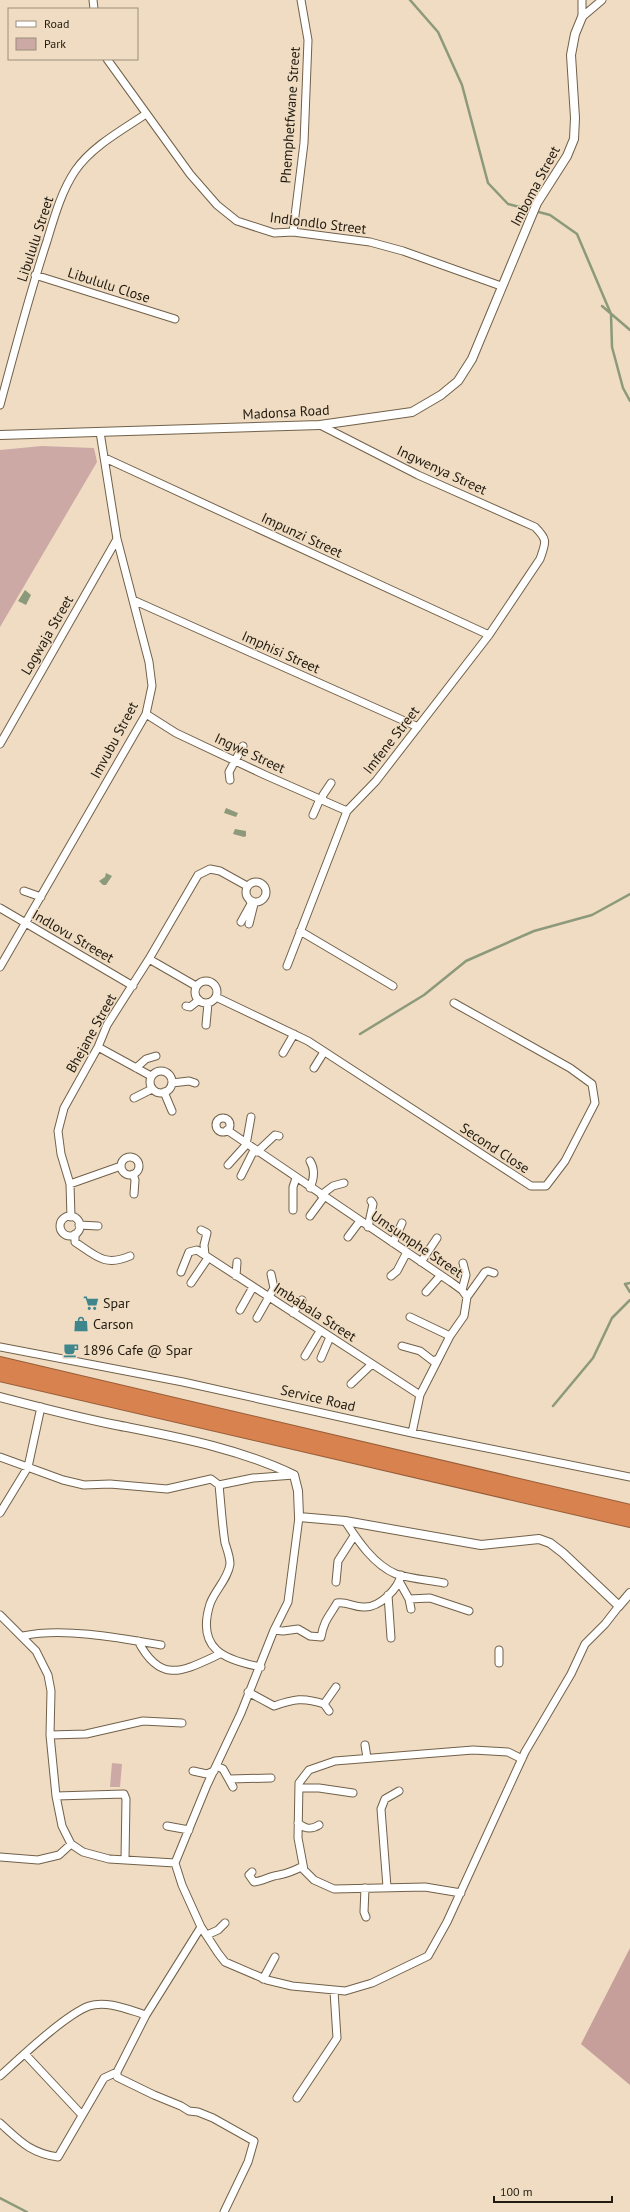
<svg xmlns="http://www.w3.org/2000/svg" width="630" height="2212" font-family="'PT Sans',sans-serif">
<rect width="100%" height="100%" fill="#efdcc2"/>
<path fill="#cda9a6" d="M 42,446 L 94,448 L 97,462 L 0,627 L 0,450 Z
M 112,1763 L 122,1764 L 120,1787 L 110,1787 Z"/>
<path fill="#c69f9b" d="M 630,1948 L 630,2085 L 581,2044 Z"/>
<path fill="#8c9a7b" d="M 25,590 L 31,595 L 26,605 L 18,601 Z
M 226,808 L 238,813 L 236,817 L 224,813 Z
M 235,829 L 246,831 L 246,836 L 244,837 L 233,834 Z
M 106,873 L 112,876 L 106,885 L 103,885 L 99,881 L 105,877 Z"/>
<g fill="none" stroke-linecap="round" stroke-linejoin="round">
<path stroke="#8c9a7b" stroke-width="2.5" d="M 410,0 L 438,32 L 462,85 L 488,183 L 508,204 L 550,215 L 577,234 L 611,314 L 612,347 L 623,388 L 630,401
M 602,306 L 630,330
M 360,1034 L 424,995 L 466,961 L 534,931 L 592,915 L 630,894
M 630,1283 L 625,1284 L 630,1292
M 553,1406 L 593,1358 L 612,1318 L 630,1300
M 0,2198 L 27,2212"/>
<g stroke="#71614a" stroke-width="9">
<path id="minor" d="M 93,0 L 94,9
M 582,0 L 582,17
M 582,17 L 602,0
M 107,59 L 190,174 L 217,205 L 237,221 L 274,233 L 293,232 L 370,242 L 403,251 L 501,286
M 293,232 L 304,143 L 308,40 L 301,0
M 35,275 L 175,319
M 0,405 C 15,350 29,295 47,241 C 54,218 61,192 75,171 C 91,147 122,130 146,114
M 105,458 L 489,635
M 133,600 L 418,727
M 146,714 L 176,733 L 265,775 L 347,811
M 0,744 L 117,539
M 230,780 L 229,772 L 243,746
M 322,800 L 323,795 L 331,783
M 313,815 L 320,799
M246 892a10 10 0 1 1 20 0a10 10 0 1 1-20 0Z
M 24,891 L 41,897
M 0,908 L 133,986
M 241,922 L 251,904 L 250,901
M 249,924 L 254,904
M 300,931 L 393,986
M 149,959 L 196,986
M 287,966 L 347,811 L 376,781 L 489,635 L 540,559 C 546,542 548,540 535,527 L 418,475 L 320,425
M 0,967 L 146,714 L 152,686 L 149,662 L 117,539 L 100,432
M195 992a11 11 0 1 1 22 0a11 11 0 1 1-22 0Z
M 216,997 L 308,1041 L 531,1186 L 546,1186 L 565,1161 L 595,1103 L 592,1084 L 570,1068 L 454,1003
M 186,1006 L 190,1007 L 199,1000
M 206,1025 L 208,1003
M 98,1047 L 151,1076
M 283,1053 L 294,1034
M 136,1068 L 146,1059 L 156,1056
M 314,1068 L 324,1052
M150 1082a11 11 0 1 1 22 0a11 11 0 1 1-22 0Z
M 172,1083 L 189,1081 L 195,1083
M 164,1092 L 172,1111
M 134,1098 L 152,1089
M216 1125a7 7 0 1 1 14 0a7 7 0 1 1-14 0Z
M 227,1130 L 451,1282 L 462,1290 L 467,1297 L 464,1316 L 450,1336 L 420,1395 L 412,1433
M 257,1152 L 275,1135 L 279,1136
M121 1166a9 9 0 1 1 18 0a9 9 0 1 1-18 0Z
M 310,1161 C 315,1169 314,1179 310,1188
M 228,1165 L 246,1145 L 251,1117
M 133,1174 L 135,1180 L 134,1194
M 241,1176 L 254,1150
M 70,1184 L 121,1166
M 321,1195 L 333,1186 L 344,1183
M 293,1210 L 293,1187 L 296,1178
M 310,1216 L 324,1197
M60 1226a10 10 0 1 1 20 0a10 10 0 1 1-20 0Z
M 71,1217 L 70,1184 L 61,1154 L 58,1131 L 64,1108 L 98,1047 L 107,1025 L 149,959 L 198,875 L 210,869 L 220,871 L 247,886
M 79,1225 L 98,1226
M 368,1227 L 373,1204 L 371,1201
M 201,1230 L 207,1233 L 204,1245 L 205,1255
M 75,1234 L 75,1242 C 96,1256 105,1267 130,1256
M 348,1237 L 360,1221
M 393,1243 L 402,1223
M 421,1262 L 437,1238
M 181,1272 L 189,1252 L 197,1250 L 420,1395
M 236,1276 L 237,1262
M 391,1276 L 397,1271 L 407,1252
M 191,1283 L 208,1258
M 462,1290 L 466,1275 L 463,1263
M 426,1292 L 441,1275
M 467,1297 L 485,1272 L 488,1271 L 494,1273
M 240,1310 L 253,1287
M 293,1313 L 302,1300
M 410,1317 L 450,1336
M 257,1318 L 274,1288 L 271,1274
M 402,1346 L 420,1351 L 433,1361 L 438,1359
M 0,1347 L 183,1382 L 412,1433 L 630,1477
M 305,1356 L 320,1331
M 321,1358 L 330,1337
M 351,1384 L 372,1364
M 0,1457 L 63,1480 L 84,1485 L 110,1484 L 167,1489 L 211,1479 L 219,1485 L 253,1478 L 294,1475
M 219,1485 C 221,1504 222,1524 225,1543 C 227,1549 230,1557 230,1564 C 228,1579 215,1590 210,1604 C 196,1649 224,1660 261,1667
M 0,1513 L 28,1467 L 41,1407
M 299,1517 L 288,1602 L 274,1630 L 241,1713 L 207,1785 L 175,1863 L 182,1885 L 201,1927 L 218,1953 L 225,1962 L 267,1980 L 292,1986 L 345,1991 L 372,1983 L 428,1956 L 447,1922 L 525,1752 L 571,1674 L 585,1644 L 605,1624 L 619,1606
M 345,1521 C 358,1541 374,1565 396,1574 C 411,1579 429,1580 444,1583
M 399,1581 L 409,1599 L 411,1609
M 336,1582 L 338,1561 L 354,1536
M 388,1595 L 391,1638
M 409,1599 L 430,1598 L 469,1611
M 0,1615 L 36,1651 L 48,1675 L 51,1691 L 50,1735 L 56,1796 L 62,1826 L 71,1844 L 83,1852 L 109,1859 L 175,1863
M 274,1630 L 283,1631 L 298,1629 L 310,1636 L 321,1637 C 324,1620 329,1617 337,1603 C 347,1601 354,1608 365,1607 C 380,1607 398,1589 401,1575
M 23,1636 C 62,1627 121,1638 161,1645
M 138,1641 C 161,1685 183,1671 220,1654
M 499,1650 L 499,1663
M 248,1692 L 274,1706 C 294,1699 303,1697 324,1704 L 336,1687
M 324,1704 L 329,1711
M 50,1735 L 86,1734 L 143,1721 L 182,1723
M 365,1745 L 367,1758
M 216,1766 L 223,1769 L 233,1787
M 193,1771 L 207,1774 L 214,1771
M 230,1779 L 271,1778
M 299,1788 L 319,1788 L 353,1793
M 56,1796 L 124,1794 L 126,1799 L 125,1859
M 298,1823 C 305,1829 311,1830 319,1825
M 167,1826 L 189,1830
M 0,1857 L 38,1860 L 59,1855 L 71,1844
M 252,1872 L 249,1875 L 254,1882 C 263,1881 270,1876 279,1875 C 289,1873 294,1871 303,1866
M 387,1887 L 381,1809 L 385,1799 L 399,1791
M 365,1888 L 364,1912 L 366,1917
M 461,1893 L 425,1887 L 334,1889 L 314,1880 L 304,1870 L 298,1838 L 299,1783 L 309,1770 L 335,1761 L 473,1750 L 508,1752 L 522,1759
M 201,1927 L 146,2015 L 117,2072 L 117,2077 L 154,2095 L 181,2106 L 189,2111 L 198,2112 L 213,2118 L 254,2141 L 248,2162 L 224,2212
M 207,1935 L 218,1930 L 225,1923
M 263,1979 L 275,1957
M 25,2054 L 82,2115
M 0,2076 C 21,2057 65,2015 89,2006 C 107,2000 129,2010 146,2015
M 297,2098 L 337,2038 L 334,1991
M 0,2123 C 20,2141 30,2153 58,2157 L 104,2078 L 117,2072"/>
</g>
<g stroke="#71614a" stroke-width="10">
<path id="tertiary" d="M 0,435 L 320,425 L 412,412 L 441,395 L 458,381 L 472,359 L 537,203 L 567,156 L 574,139 L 575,118 L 571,55 L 575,34 L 582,17
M 0,1397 C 38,1407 77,1417 116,1425 C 176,1437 238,1448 294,1475 L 298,1491 L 299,1517 L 345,1521 L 481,1545 L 539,1539 L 550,1543 L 563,1553 L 619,1606 L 630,1593"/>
</g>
<g stroke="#985e39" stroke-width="14">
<path id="motorway" d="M 0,1363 L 630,1511
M 0,1375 L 630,1521"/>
</g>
<use href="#minor" stroke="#fff" stroke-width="7"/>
<use href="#tertiary" stroke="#fff" stroke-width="8"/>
<use href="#motorway" stroke="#d8824f" stroke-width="12"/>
</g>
<defs>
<g id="supermarket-bare" transform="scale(1.2)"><path d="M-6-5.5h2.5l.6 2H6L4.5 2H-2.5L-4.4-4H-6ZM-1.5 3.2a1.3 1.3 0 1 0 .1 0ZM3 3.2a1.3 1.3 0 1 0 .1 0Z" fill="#3e858c" stroke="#efdcc2" stroke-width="2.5" paint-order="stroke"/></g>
<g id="shop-bare" transform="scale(1.2)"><path d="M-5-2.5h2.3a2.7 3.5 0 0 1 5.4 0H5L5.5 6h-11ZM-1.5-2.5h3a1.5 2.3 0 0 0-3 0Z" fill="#3e858c" stroke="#efdcc2" stroke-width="2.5" paint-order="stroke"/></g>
<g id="cafe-bare" transform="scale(1.2)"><path d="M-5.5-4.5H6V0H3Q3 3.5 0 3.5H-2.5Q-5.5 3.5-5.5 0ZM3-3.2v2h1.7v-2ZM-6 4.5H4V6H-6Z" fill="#3e858c" stroke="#efdcc2" stroke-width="2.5" paint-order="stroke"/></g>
</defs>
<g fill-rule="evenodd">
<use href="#supermarket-bare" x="91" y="1303"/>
<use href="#shop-bare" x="81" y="1324"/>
<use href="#cafe-bare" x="71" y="1350"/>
</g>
<g text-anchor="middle" stroke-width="3" stroke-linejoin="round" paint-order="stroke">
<g font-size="14" fill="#201a10" stroke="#efdcc2">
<text transform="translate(290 115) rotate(-86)" y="5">Phemphetfwane Street</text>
<text transform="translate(535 186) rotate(-62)" y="5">Imboma Street</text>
<text transform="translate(318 223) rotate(7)" y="5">Indlondlo Street</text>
<text transform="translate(35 239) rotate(-72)" y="5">Libululu Street</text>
<text transform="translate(109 285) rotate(18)" y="5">Libululu Close</text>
<text transform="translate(286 412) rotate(-3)" y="5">Madonsa Road</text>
<text transform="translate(442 470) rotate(25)" y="5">Ingwenya Street</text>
<text transform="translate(302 535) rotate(25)" y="5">Impunzi Street</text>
<text transform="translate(47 635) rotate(-60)" y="5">Logwaja Street</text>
<text transform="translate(281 652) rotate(24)" y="5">Imphisi Street</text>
<text transform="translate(114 740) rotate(-62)" y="5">Imvubu Street</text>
<text transform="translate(391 740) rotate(-52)" y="5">Imfene Street</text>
<text transform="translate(250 753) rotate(25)" y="5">Ingwe Street</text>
<text transform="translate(73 936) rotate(30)" y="5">Indlovu Streeet</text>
<text transform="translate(91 1033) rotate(-61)" y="5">Bhejane Street</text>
<text transform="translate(495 1148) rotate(33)" y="5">Second Close</text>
<text transform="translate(417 1244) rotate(34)" y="5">Umsumphe Street</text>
<text transform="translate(315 1312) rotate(33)" y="5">Imbabala Street</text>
<text transform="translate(318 1398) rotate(13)" y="5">Service Road</text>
</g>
<g font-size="14" fill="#201a10" stroke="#efdcc2" text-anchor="start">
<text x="103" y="1308">Spar</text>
<text x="93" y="1329">Carson</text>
<text x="83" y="1355">1896 Cafe @ Spar</text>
</g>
</g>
<rect x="8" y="8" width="130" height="52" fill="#efdcc2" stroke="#9c8e7b"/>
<rect x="16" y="21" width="20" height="6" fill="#ffffff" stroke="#9c8e7b"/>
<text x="44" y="28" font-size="12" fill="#201a10">Road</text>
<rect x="16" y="38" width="20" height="12" fill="#cda9a6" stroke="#9c8e7b"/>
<text x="44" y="48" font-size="12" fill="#201a10">Park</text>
<path d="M494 2196v6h118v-6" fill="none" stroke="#201a10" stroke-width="2"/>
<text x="500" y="2196" font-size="12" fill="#201a10" stroke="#efdcc2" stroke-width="3" paint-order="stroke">100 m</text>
</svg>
